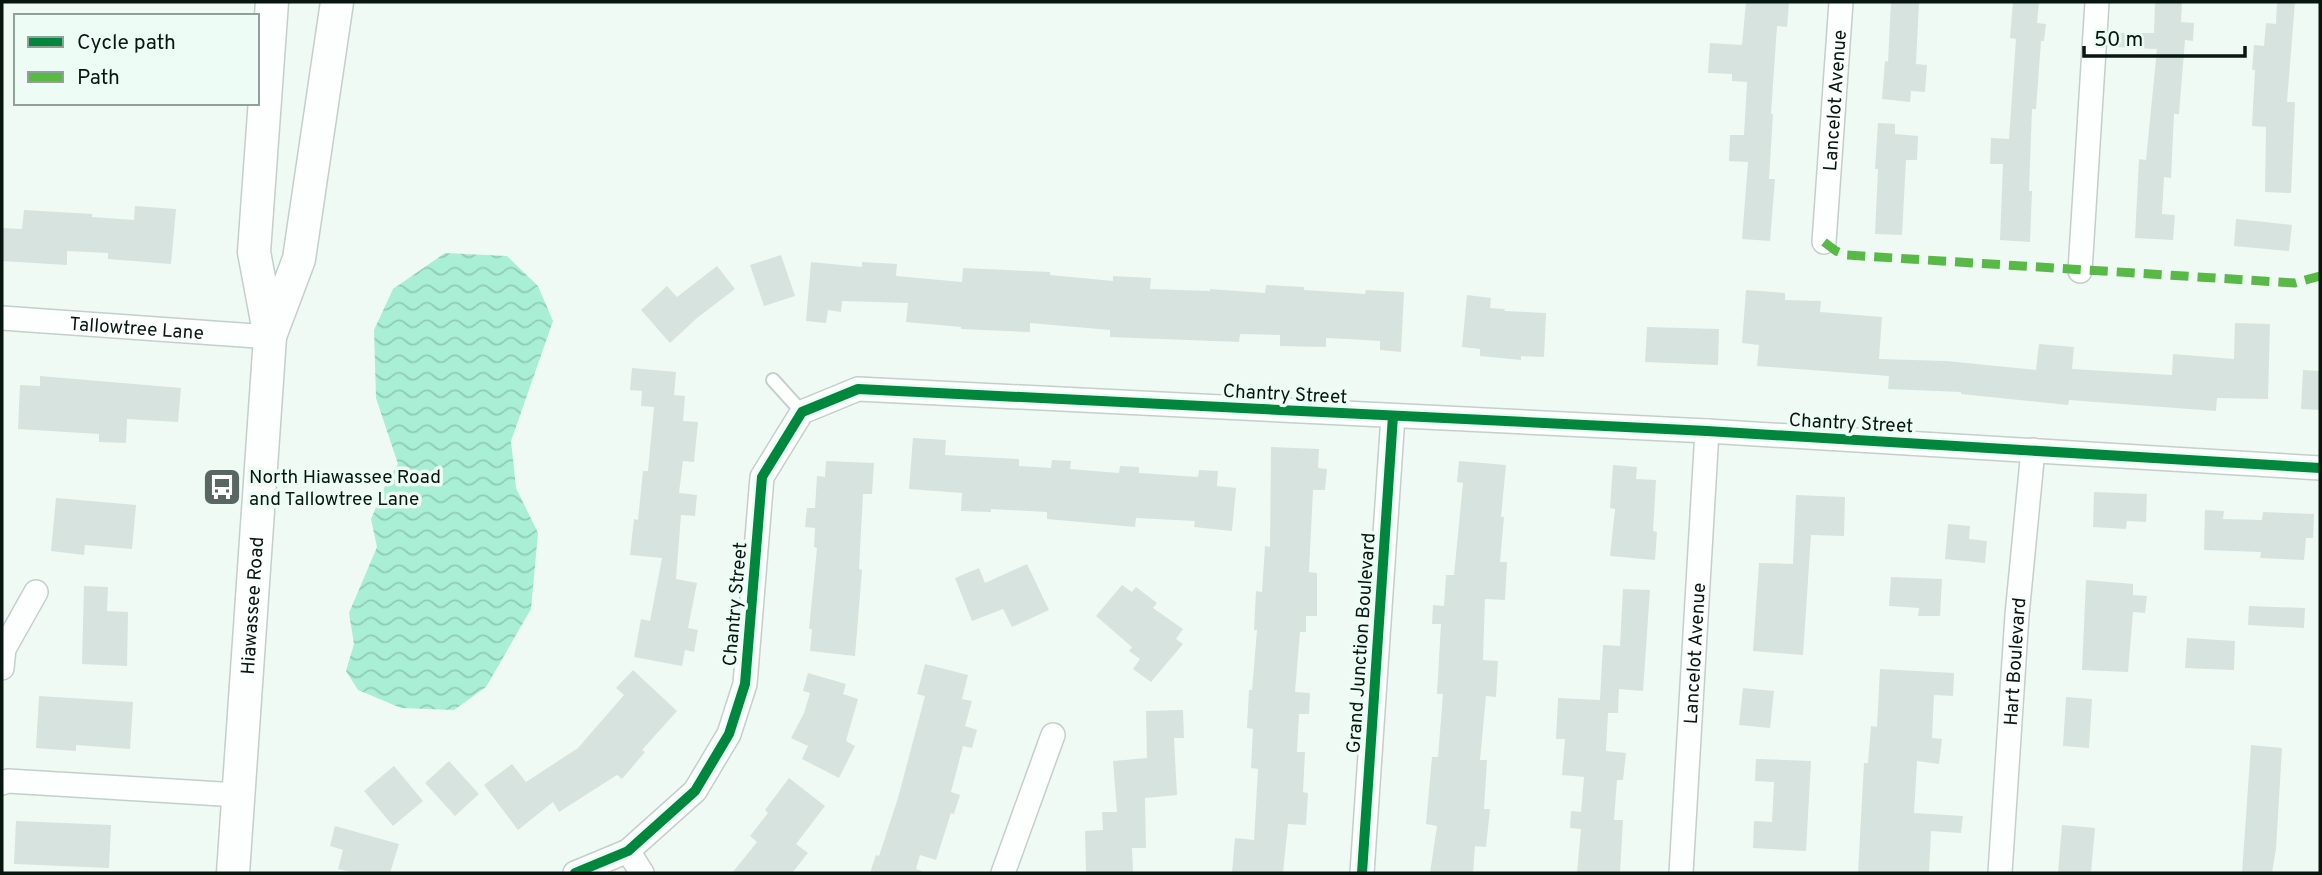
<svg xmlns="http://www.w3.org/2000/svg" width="2322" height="875" font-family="Overpass,sans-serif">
<defs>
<pattern id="water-waves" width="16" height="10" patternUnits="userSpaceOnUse" patternTransform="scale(1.75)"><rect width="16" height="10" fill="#a8efd5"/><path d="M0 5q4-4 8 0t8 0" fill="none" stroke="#8fccb6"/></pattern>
</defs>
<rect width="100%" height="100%" fill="#f0faf5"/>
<path fill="url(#water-waves)" d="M 445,253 L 507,256 L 538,286 L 553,321 L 511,441 L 516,488 L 538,533 L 531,609 L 486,687 L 454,710 L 401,708 L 358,690 L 346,671 L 354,644 L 349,613 L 377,547 L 371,519 L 385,486 L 398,464 L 376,398 L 374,330 L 393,289 Z"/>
<path fill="#d7e3de" d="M 1746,2 L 1789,2 L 1787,27 L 1777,26 L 1771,114 L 1773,114 L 1769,179 L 1775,179 L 1770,241 L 1742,239 L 1748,162 L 1729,161 L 1730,135 L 1744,135 L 1747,82 L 1732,81 L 1732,74 L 1708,73 L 1710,43 L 1742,45 Z
M 1891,2 L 1919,2 L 1916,64 L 1927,65 L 1925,92 L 1911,91 L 1910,102 L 1882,99 L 1885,61 L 1888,62 Z
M 2013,2 L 2039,2 L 2037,23 L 2046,24 L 2044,41 L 2041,41 L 2036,109 L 2032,109 L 2029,191 L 2032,191 L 2030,242 L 2000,240 L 2003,164 L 1990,164 L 1991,138 L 2009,139 L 2016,39 L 2010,38 Z
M 2155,2 L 2182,2 L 2181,22 L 2194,23 L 2193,41 L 2185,40 L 2179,114 L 2174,114 L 2171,178 L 2164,177 L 2162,214 L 2175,215 L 2173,240 L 2135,238 L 2139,159 L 2146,160 L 2157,49 L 2115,47 L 2116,33 L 2154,33 Z
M 2277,2 L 2295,2 L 2287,102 L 2295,102 L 2291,193 L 2265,192 L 2266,127 L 2252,126 L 2255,70 L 2252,70 L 2254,45 L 2264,46 L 2266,23 L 2276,24 Z
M 1878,123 L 1895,124 L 1895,134 L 1918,136 L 1917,160 L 1906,160 L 1902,235 L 1875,234 L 1878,169 L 1875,169 Z
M 135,206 L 176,209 L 171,264 L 108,259 L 108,253 L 67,251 L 67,265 L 2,261 L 2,228 L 22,229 L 24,210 L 92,214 L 92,217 L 134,220 Z
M 2236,219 L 2292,225 L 2289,251 L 2234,246 Z
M 781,255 L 795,296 L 764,306 L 750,265 Z
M 811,262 L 862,267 L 862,262 L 897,264 L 896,276 L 962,282 L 963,268 L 1050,272 L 1050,275 L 1113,281 L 1113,276 L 1151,278 L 1150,289 L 1210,291 L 1210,289 L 1265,293 L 1266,285 L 1304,287 L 1304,290 L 1365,294 L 1366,290 L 1404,292 L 1401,352 L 1380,350 L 1380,341 L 1347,339 L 1326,338 L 1326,347 L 1280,346 L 1280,335 L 1240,334 L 1239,342 L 1110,337 L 1110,330 L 1030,323 L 1030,332 L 961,329 L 961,327 L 906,322 L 908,303 L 842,301 L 841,312 L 828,310 L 826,323 L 806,321 Z
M 717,266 L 735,289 L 697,318 L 670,343 L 641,310 L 667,286 L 677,297 Z
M 1746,290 L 1785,293 L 1785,300 L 1821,301 L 1820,312 L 1882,317 L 1879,359 L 1946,361 L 2036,370 L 2039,344 L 2074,347 L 2072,369 L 2172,375 L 2173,354 L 2234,359 L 2235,323 L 2270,324 L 2268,399 L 2217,398 L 2216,411 L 2069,400 L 2068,405 L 1961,394 L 1961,392 L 1888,389 L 1889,376 L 1757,366 L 1759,345 L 1742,343 Z
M 1467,295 L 1491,298 L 1490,308 L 1505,309 L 1504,311 L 1546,313 L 1544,357 L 1521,356 L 1521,360 L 1480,356 L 1480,349 L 1462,347 Z
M 1647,327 L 1719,329 L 1718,365 L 1645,362 Z
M 632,368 L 676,372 L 674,395 L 685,396 L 683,421 L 698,422 L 694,462 L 683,461 L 679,493 L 697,495 L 695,516 L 681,515 L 676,579 L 697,583 L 688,628 L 698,630 L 694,652 L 685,650 L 682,666 L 634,657 L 641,619 L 650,621 L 662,558 L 630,555 L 634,519 L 638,520 L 643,471 L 648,471 L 654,407 L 641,406 L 642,391 L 630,390 Z
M 2303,370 L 2320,371 L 2320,410 L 2301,409 Z
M 40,376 L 181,388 L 178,422 L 127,419 L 126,443 L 99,442 L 99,434 L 18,429 L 20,385 L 40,386 Z
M 913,438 L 946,440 L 945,455 L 1019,459 L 1019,466 L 1051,468 L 1052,460 L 1071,461 L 1070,469 L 1119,473 L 1120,466 L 1139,467 L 1139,473 L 1198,477 L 1199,470 L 1218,471 L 1217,486 L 1236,488 L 1232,531 L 1194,527 L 1195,521 L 1136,518 L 1135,527 L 1047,519 L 1047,512 L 991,509 L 991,512 L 961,511 L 962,493 L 909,489 Z
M 1271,447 L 1319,449 L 1318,468 L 1327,469 L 1325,490 L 1313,490 L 1309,572 L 1317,573 L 1317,616 L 1306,616 L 1306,632 L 1300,632 L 1295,692 L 1310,693 L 1309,714 L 1299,714 L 1297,752 L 1305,752 L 1303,792 L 1308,793 L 1306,825 L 1288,824 L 1283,873 L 1232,873 L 1235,838 L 1254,840 L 1258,769 L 1251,768 L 1253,729 L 1247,728 L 1249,690 L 1252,690 L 1257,630 L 1254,630 L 1256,591 L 1262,592 L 1265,546 L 1270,547 Z
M 826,461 L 874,463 L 872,494 L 863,494 L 859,569 L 862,570 L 855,656 L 810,651 L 812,629 L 809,629 L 817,548 L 814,547 L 815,528 L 805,527 L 807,508 L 815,508 L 817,476 L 825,477 Z
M 1459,461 L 1506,465 L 1501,517 L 1504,517 L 1500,562 L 1507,562 L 1505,600 L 1485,599 L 1483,660 L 1498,661 L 1496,697 L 1486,696 L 1480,760 L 1487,760 L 1484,809 L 1490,809 L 1486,847 L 1475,846 L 1473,873 L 1430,873 L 1437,826 L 1426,824 L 1432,757 L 1438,757 L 1443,694 L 1437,694 L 1441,624 L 1432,624 L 1433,605 L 1444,606 L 1446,575 L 1454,575 L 1463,483 L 1457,482 Z
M 1613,465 L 1637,467 L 1636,479 L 1656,480 L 1653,531 L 1657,532 L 1655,560 L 1610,556 L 1615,509 L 1610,508 Z
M 2094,492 L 2147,494 L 2146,522 L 2127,521 L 2126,529 L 2093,527 Z
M 1796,495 L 1845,497 L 1844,536 L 1811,535 L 1803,655 L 1753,651 L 1759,563 L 1793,564 Z
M 56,498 L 136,505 L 132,549 L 85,545 L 84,555 L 51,551 Z
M 2205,510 L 2224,511 L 2223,519 L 2262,520 L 2263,512 L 2314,514 L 2313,538 L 2306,538 L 2304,560 L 2260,558 L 2261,552 L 2204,550 Z
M 1948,524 L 1970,526 L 1969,539 L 1987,541 L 1985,563 L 1945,559 Z
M 1027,564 L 1049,610 L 1012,627 L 1003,609 L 972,621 L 955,578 L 979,568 L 985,583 Z
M 1891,577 L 1942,579 L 1940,616 L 1918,616 L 1919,608 L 1889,606 Z
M 2086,580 L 2133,584 L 2133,595 L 2147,596 L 2145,613 L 2133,612 L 2128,672 L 2082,670 Z
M 1122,585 L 1132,592 L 1136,587 L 1157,603 L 1153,608 L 1183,629 L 1176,639 L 1183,644 L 1151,682 L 1133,669 L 1140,659 L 1129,651 L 1132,647 L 1096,616 Z
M 84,586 L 108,587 L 107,611 L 128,612 L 127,666 L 82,664 Z
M 1623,589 L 1650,590 L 1643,691 L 1619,689 L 1618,713 L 1608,713 L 1606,751 L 1626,753 L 1623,780 L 1617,780 L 1614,820 L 1623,820 L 1620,873 L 1577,873 L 1581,829 L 1570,828 L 1571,811 L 1581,812 L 1584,777 L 1562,775 L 1565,739 L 1556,739 L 1558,698 L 1600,700 L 1603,645 L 1620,646 Z
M 2249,606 L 2305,608 L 2304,628 L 2248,625 Z
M 2187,638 L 2235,641 L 2234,670 L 2185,668 Z
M 925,664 L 968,675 L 962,699 L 972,701 L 965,726 L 977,730 L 972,748 L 963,746 L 951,792 L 960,795 L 954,814 L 951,813 L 936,860 L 920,855 L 916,869 L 922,871 L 921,873 L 870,873 L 876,855 L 879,856 L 898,798 L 925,696 L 917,694 Z
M 1880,669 L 1954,673 L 1953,696 L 1934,695 L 1932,738 L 1942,739 L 1939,764 L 1917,761 L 1914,813 L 1963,816 L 1961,833 L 1931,831 L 1929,873 L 1858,873 L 1864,763 L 1868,763 L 1871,726 L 1877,727 Z
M 633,670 L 677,711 L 642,750 L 645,752 L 622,779 L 617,775 L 559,812 L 553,802 L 518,830 L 484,785 L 512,764 L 526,782 L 578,748 L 624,695 L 616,688 Z
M 808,673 L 846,684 L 843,694 L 858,699 L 846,741 L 855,746 L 839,778 L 802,759 L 808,746 L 791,738 L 804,713 L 810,693 L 803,691 Z
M 1743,688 L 1774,691 L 1770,728 L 1739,725 Z
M 39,696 L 133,702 L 130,749 L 76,745 L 76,751 L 36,748 Z
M 2066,697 L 2092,699 L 2089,748 L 2063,746 Z
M 1183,710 L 1184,738 L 1174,738 L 1177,795 L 1145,798 L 1146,848 L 1132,848 L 1133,873 L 1086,873 L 1085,831 L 1103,830 L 1102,812 L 1117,812 L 1113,761 L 1147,758 L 1146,711 Z
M 2251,745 L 2282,748 L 2276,849 L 2272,873 L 2242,873 Z
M 1756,759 L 1811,761 L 1806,851 L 1753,848 L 1754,821 L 1772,822 L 1774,782 L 1755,781 Z
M 449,761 L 479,794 L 455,816 L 425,783 Z
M 394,766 L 423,801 L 393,826 L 364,791 Z
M 789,778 L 825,806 L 796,844 L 808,853 L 792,873 L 732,873 L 757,842 L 750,836 L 768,813 L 765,810 Z
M 16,821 L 111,825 L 109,868 L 14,864 Z
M 2062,825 L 2095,828 L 2091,873 L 2058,873 Z
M 335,826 L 399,844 L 390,873 L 355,873 L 338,869 L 343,850 L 330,846 Z"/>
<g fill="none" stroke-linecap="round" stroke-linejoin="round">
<g stroke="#c3cfca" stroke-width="16">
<path id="lane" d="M 773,380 L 802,412"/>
</g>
<g stroke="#c3cfca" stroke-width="26">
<g id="street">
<path id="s1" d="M 1824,242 L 1841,2"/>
<path d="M 2080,271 L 2097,2"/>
<path id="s2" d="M 2,318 L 270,337"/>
<path d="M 2,668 L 4,649 L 36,592"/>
<path d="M 2,783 L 8,781 L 238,795"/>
<path d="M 628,851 L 642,873"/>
<path d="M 575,873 L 628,851 L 695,791 L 729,734 L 745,684 L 762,477 L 802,412 L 858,389 L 1707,431 L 2320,468"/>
<path d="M 1003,873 L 1053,735"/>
<path d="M 1362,873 L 1393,416"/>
<path id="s3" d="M 1681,873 L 1707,431"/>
<path id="s4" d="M 2000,873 L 2017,615 L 2033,450"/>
</g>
</g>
<g stroke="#c3cfca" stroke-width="35">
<g id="secondary">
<path d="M 270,336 L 299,259 L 337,2"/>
<path id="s5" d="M 233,873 L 270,337 L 254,252 L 272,2"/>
</g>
</g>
<use href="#lane" stroke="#fdfefe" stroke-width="12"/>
<use href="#street" stroke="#fdfefe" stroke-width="23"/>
<use href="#secondary" stroke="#fdfefe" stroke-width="32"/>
<path stroke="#58b947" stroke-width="9" stroke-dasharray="18 9" stroke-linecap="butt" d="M 1824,242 L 1836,251 L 1846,255 L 2295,283 L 2320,276"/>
<g stroke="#edfdf6" stroke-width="15">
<path id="cycleway" d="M 575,873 L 628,851 L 695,791 L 729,734 L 745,684 L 762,477 L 802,412 L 858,389 L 1707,431 L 2320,468
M 1362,873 L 1393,416"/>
</g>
<use href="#cycleway" stroke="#00873e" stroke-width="10"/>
</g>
<defs>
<g id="bus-square" transform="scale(2.0125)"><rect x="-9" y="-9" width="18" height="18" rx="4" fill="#596661" stroke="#edfdf6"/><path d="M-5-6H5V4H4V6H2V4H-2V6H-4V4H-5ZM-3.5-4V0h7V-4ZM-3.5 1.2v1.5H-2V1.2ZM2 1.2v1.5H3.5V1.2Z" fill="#fff"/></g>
</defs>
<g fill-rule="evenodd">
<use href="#bus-square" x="222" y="487"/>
</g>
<g text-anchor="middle" stroke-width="7" stroke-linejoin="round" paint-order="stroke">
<g font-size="19" fill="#071611" stroke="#edfdf6">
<text dy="7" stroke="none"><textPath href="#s1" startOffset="142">Lancelot Avenue</textPath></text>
<text dy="7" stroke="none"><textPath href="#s2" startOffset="135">Tallowtree Lane</textPath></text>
<text transform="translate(1285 393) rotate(3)" y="7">Chantry Street</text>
<text transform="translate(1851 422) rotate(3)" y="7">Chantry Street</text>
<text transform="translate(734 604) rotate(-85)" y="7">Chantry Street</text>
<text dy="7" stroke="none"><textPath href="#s5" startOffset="268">Hiawassee Road</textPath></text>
<text transform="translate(1360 643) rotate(-86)" y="7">Grand Junction Boulevard</text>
<text dy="7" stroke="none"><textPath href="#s3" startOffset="220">Lancelot Avenue</textPath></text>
<text dy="7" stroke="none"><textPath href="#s4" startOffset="212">Hart Boulevard</textPath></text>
</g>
<g font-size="19" fill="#071611" stroke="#edfdf6" text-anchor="start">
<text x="249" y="483">North Hiawassee Road<tspan x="249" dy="22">and Tallowtree Lane</tspan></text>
</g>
</g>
<rect width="2322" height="875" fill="none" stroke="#071611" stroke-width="7"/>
<rect x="14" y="14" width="245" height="91" fill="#edfdf6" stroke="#91a19a" stroke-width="2"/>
<rect x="28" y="37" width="35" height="10" fill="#00873e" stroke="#91a19a" stroke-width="2"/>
<text x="77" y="49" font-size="21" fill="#071611">Cycle path</text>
<rect x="28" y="72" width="35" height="10" fill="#58b947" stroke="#91a19a" stroke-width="2"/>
<text x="77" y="84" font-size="21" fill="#071611">Path</text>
<path d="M2084 46v10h161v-10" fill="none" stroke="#071611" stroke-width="3.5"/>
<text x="2094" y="46" font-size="21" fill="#071611" stroke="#edfdf6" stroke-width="5" paint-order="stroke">50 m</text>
</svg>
